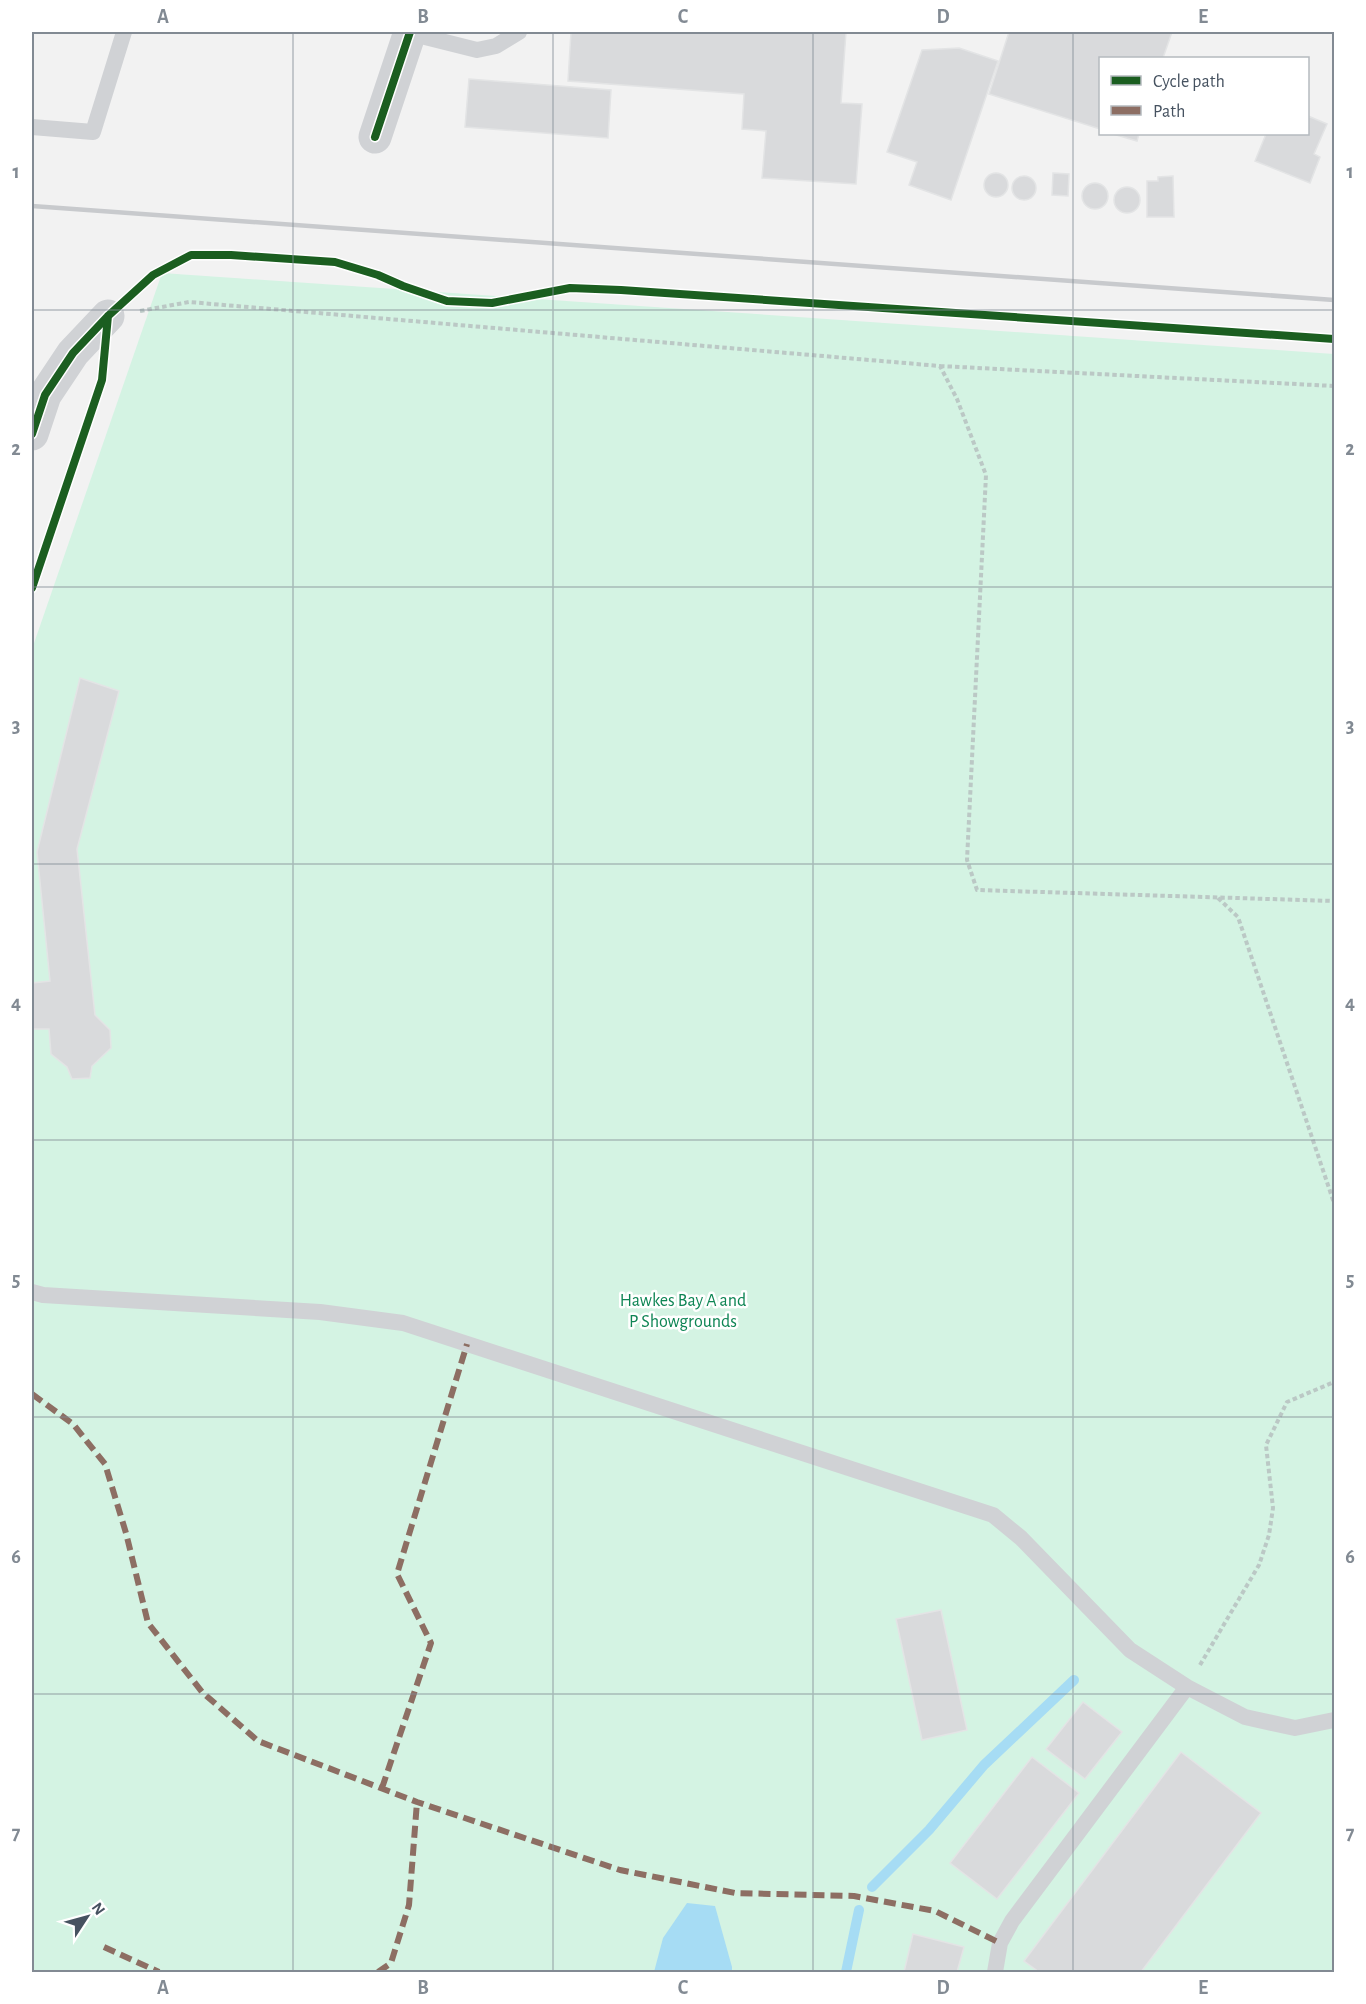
<svg xmlns="http://www.w3.org/2000/svg" width="1366" height="2004" font-family="'Alegreya Sans',sans-serif">
<rect width="100%" height="100%" fill="#f2f2f2"/>
<path fill="#d4f3e3" d="M 162,273 L 1334,354 L 1334,1972 L 32,1972 L 32,649 Z"/>
<path fill="#a6dcf4" d="M 687,1903 L 715,1906 L 732,1967 L 732,1972 L 654,1972 L 663,1938 Z"/>
<g fill="none" stroke-linecap="round" stroke-linejoin="round">
<path stroke="#a6dcf4" stroke-width="10" d="M 872,1887 L 929,1830 L 984,1765 L 1074,1680
M 846,1972 L 859,1910"/>
</g>
<path fill="#d9dadc" stroke="#e3e4e5" stroke-width="1.5" d="M 571,32 L 846,32 L 841,103 L 862,104 L 856,184 L 762,178 L 766,131 L 742,129 L 744,94 L 568,81 Z
M 1009,32 L 1172,32 L 1163,58 L 1100,58 L 1100,129 L 989,94 Z
M 959,48 L 998,61 L 951,200 L 909,185 L 917,162 L 887,152 L 922,50 Z
M 469,79 L 611,90 L 608,138 L 465,127 Z
M 1308,116 L 1327,124 L 1314,154 L 1320,157 L 1310,183 L 1255,161 L 1266,134 L 1308,134 Z
M 1113,134 L 1139,134 L 1137,141 Z
M 1053,173 L 1069,174 L 1068,196 L 1052,195 Z
M984 185a12 12 0 1 1 24 0a12 12 0 1 1-24 0Z
M 1173,176 L 1174,217 L 1147,217 L 1147,181 L 1158,181 L 1158,177 Z
M1012 188a12 12 0 1 1 24 0a12 12 0 1 1-24 0Z
M1082 196a13 13 0 1 1 26 0a13 13 0 1 1-26 0Z
M1114 200a13 13 0 1 1 26 0a13 13 0 1 1-26 0Z
M 80,678 L 119,691 L 77,849 L 95,1015 L 110,1030 L 111,1048 L 92,1066 L 90,1078 L 72,1079 L 67,1067 L 51,1054 L 49,1029 L 32,1029 L 32,983 L 50,981 L 37,852 Z
M 941,1610 L 967,1730 L 922,1740 L 896,1619 Z
M 1083,1702 L 1122,1732 L 1085,1779 L 1046,1749 Z
M 1181,1752 L 1261,1813 L 1141,1972 L 1039,1972 L 1024,1961 Z
M 1032,1757 L 1079,1793 L 997,1899 L 950,1863 Z
M 913,1934 L 964,1947 L 957,1972 L 904,1972 Z"/>
<g fill="none" stroke-linecap="round" stroke-linejoin="round">
<path stroke="#bbc8c5" stroke-width="4" stroke-dasharray="4.5 3" stroke-linecap="butt" d="M 140,311 L 189,302 L 940,366 L 957,399 L 986,475 L 967,860 L 977,890 L 1334,901
M 940,366 L 1334,386
M 1218,898 L 1238,917 L 1334,1203
M 1200,1665 L 1259,1565 L 1269,1535 L 1273,1508 L 1266,1445 L 1287,1402 L 1334,1382"/>
<path stroke="#d0d2d5" stroke-width="16" d="M 409,33 L 477,50 L 496,46 L 519,32
M 32,127 L 93,132 L 124,32
M 32,1292 L 43,1295 L 320,1312 L 403,1323 L 993,1515 L 1021,1538 L 1130,1650 L 1187,1687 L 1245,1717 L 1295,1728 L 1334,1720
M 995,1972 L 1000,1943 L 1012,1921 L 1187,1687"/>
<path stroke="#d0d2d5" stroke-width="33" d="M 375,137 L 410,32
M 32,434 L 45,395 L 73,353 L 108,316"/>
<path stroke="#c8cacd" stroke-width="4.5" d="M 32,206 L 1334,300"/>
<path stroke="#8d6e63" stroke-width="6" stroke-dasharray="12 6" stroke-linecap="butt" d="M 32,1394 L 73,1424 L 105,1464 L 126,1533 L 148,1623 L 202,1692 L 258,1741 L 417,1802 L 620,1870 L 735,1893 L 854,1896 L 935,1911 L 1000,1943
M 382,1788 L 431,1643 L 397,1574 L 467,1344
M 104,1947 L 159,1972
M 378,1972 L 391,1963 L 409,1905 L 417,1802"/>
<g stroke="#fff" stroke-width="11">
<path id="cycleway" d="M 375,137 L 410,32
M 32,434 L 45,395 L 73,353 L 108,316 L 153,275 L 191,255 L 231,255 L 335,262 L 378,275 L 403,286 L 447,301 L 492,303 L 570,288 L 621,290 L 1334,339
M 32,588 L 102,380 L 108,316"/>
</g>
<use href="#cycleway" stroke="#1b5e20" stroke-width="8"/>
</g>
<path fill="none" stroke="#828a93" stroke-width="1.5" stroke-opacity="0.55" d="M 293,32 L 293,1972M 553,32 L 553,1972M 813,32 L 813,1972M 1073,32 L 1073,1972M 32,310 L 1334,310M 32,587 L 1334,587M 32,864 L 1334,864M 32,1140 L 1334,1140M 32,1417 L 1334,1417M 32,1694 L 1334,1694"/>
<g text-anchor="middle" stroke-width="5" stroke-linejoin="round" paint-order="stroke">
<g font-size="18" fill="#0e8554" stroke="#fff">
<text x="683" y="1306">Hawkes Bay A and<tspan x="683" dy="21">P Showgrounds</tspan></text>
</g>
</g>
<rect width="1366" height="2004" fill="none" stroke="#ffffff" stroke-width="66"/>
<rect x="1099" y="57" width="210" height="78" fill="#ffffff" stroke="#b5babf" stroke-width="1.5"/>
<rect x="1111" y="76" width="30" height="9" fill="#1b5e20" stroke="#b5babf" stroke-width="1.5"/>
<text x="1153" y="87" font-size="18" fill="#465260">Cycle path</text>
<rect x="1111" y="106" width="30" height="9" fill="#8d6e63" stroke="#b5babf" stroke-width="1.5"/>
<text x="1153" y="117" font-size="18" fill="#465260">Path</text>
<g transform="translate(87 1917) rotate(54)" stroke="#ffffff" stroke-width="4.5" paint-order="stroke">
<path d="M0-4.5L10 22L0 15L-10 22Z" fill="#465260"/>
<text y="-9" font-size="16" font-weight="bold" text-anchor="middle" fill="#465260">N</text>
</g>
<rect x="33" y="33" width="1300" height="1938" fill="none" stroke="#828a93" stroke-width="2"/>
<g font-size="20" text-anchor="middle" font-weight="bold" fill="#828a93">
<text x="163" y="23">A</text>
<text x="423" y="23">B</text>
<text x="683" y="23">C</text>
<text x="943" y="23">D</text>
<text x="1203" y="23">E</text>
<text x="16" y="178">1</text>
<text x="1350" y="178">1</text>
<text x="16" y="455">2</text>
<text x="1350" y="455">2</text>
<text x="16" y="732">3</text>
<text x="1350" y="732">3</text>
<text x="16" y="1009">4</text>
<text x="1350" y="1009">4</text>
<text x="16" y="1286">5</text>
<text x="1350" y="1286">5</text>
<text x="16" y="1563">6</text>
<text x="1350" y="1563">6</text>
<text x="16" y="1839">7</text>
<text x="1350" y="1839">7</text>
<text x="163" y="1994">A</text>
<text x="423" y="1994">B</text>
<text x="683" y="1994">C</text>
<text x="943" y="1994">D</text>
<text x="1203" y="1994">E</text>
</g>
</svg>
